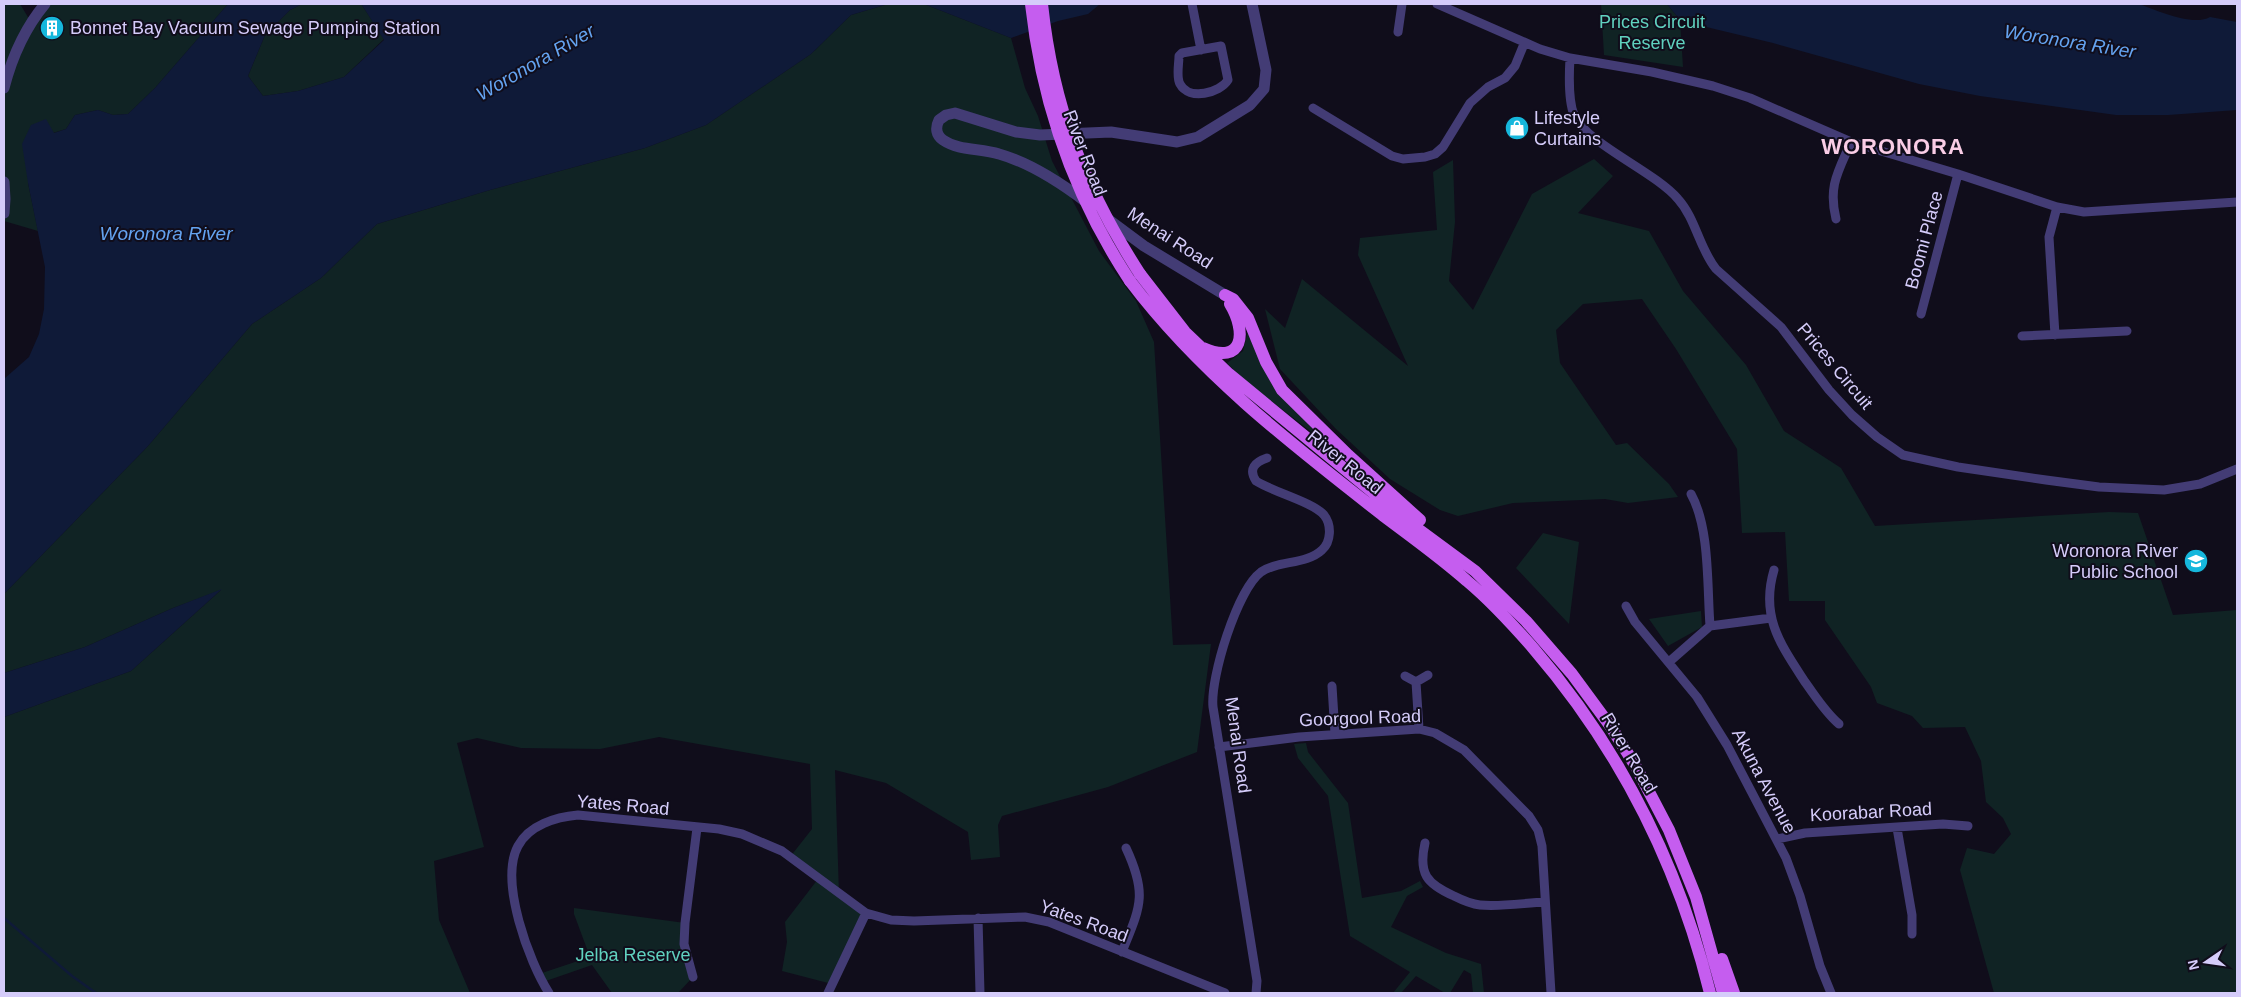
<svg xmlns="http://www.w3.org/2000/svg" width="2241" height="997" font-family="Arial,sans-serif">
<rect width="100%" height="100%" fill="#100d1b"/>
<path fill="#102324" d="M 4,4 L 20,4 L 31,22 L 45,4 L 228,4 L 155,88 L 128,114 L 113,115 L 98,110 L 75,115 L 66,129 L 53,133 L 28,183 L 38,231 L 4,221 Z
M 302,4 L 359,4 L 362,5 L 384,39 L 344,77 L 298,91 L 263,96 L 248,76 L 265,35 L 290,10 Z
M 888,4 L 924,4 L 1011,38 L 1025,88 L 1038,116 L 1052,161 L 1099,251 L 1136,301 L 1154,342 L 1173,645 L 1211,644 L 1197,752 L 1108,787 L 1002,816 L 998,825 L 1000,857 L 971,860 L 968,832 L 886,783 L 835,770 L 839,894 L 866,913 L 832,984 L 782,971 L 787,942 L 785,922 L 818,879 L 790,857 L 812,829 L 810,764 L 659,737 L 600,749 L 521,748 L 477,738 L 457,743 L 484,847 L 434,861 L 439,920 L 470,993 L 4,993 L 4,717 L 131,671 L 221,590 L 173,608 L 85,647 L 4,673 L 4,594 L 148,446 L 252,324 L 321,278 L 377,224 L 490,190 L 645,148 L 706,125 L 811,54 L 851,15 Z
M 1601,4 L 1667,4 L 1680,20 L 1683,67 L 1604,55 Z
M 1594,159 L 1613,176 L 1578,213 L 1649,231 L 1683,291 L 1746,365 L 1784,431 L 1841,468 L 1875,526 L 2109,512 L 2138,513 L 2173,615 L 2237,610 L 2237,993 L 1994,993 L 1960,870 L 1967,848 L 1994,854 L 2011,834 L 2003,818 L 1986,802 L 1981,761 L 1965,727 L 1923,728 L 1912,716 L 1877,703 L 1871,687 L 1825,620 L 1825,601 L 1789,601 L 1785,532 L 1742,533 L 1737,449 L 1676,349 L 1642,299 L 1583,304 L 1556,330 L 1560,363 L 1616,445 L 1627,443 L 1669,484 L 1678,497 L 1628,503 L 1605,499 L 1513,503 L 1458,516 L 1440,510 L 1390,479 L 1336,429 L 1280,369 L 1265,309 L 1285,328 L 1302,279 L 1408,366 L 1358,255 L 1360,238 L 1437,230 L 1433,172 L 1453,160 L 1455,222 L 1449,281 L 1473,310 L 1532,194 Z
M 1248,331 L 1264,370 L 1329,442 L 1327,444 L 1244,380 L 1227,363 L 1243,351 Z
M 1543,533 L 1579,542 L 1569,624 L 1516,568 Z
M 1701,611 L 1702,627 L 1668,646 L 1649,619 Z
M 1306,743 L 1308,752 L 1348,803 L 1362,898 L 1401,891 L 1420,881 L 1423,887 L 1407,896 L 1391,927 L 1446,953 L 1481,964 L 1484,993 L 1473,993 L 1471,974 L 1464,970 L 1450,993 L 1445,993 L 1416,976 L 1401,993 L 1393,993 L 1410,972 L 1350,936 L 1328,796 L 1298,758 L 1294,744 Z
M 574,908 L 685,923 L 693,977 L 678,993 L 612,993 L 592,965 L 543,982 L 539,974 L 590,957 L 574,914 Z"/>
<path fill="#0f1a38" d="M 228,4 L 302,4 L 290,10 L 265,35 L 248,76 L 263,96 L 298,91 L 344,77 L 384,40 L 362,5 L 359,4 L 888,4 L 851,15 L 811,54 L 706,125 L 645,148 L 490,190 L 377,224 L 321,278 L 252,324 L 148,446 L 4,594 L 4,379 L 29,357 L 39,334 L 44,309 L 45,267 L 28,183 L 22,144 L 31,125 L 46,119 L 54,133 L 66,129 L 75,115 L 98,110 L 113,115 L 128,114 L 155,88 Z
M 924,4 L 1100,4 L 1088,14 L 1058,21 L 1011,38 Z
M 1667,4 L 2139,4 C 2156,10 2193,27 2210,17 L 2237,22 L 2237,110 L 2168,115 L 2116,115 L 1980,96 L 1919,84 L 1773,43 L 1698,25 L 1680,20 Z
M 222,589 L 131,671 L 4,717 L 4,673 L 85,647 L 173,608 Z"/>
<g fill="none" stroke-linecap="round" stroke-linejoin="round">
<path stroke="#0f1a38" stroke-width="2.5" d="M 4,918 L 72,976 L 96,993"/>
<path stroke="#433c75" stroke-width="9" d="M 1192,4 L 1201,50
M 1437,4 L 1540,49 L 1570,58 L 1652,72 L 1713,86 L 1750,98 L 1851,142 L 1958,174 L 2057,207 L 2084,212 L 2237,202
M 1398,32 L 1402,4
M 1221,46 L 1228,80 C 1220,93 1189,101 1180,84 C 1176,77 1179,64 1179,56 L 1182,53 Z
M 1570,58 C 1569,75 1568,100 1574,115 C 1587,144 1654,171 1678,199 C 1696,219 1699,248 1716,269 L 1781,327 L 1829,390 L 1852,415 L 1877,437 L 1903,455 L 1958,467 L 2046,480 L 2099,487 L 2164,490 L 2200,484 L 2237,469
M 1313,108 L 1392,156 L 1403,159 L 1425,157 L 1435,154 L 1443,147 L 1470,103 L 1488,87 L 1505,78 L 1515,66 L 1524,44
M 1836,219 C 1828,186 1838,172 1851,142
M 1921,314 L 1958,174
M 2055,335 L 2049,237 L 2057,207
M 2022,336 L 2127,331
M 1691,494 C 1710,528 1707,586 1710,626
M 1774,570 C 1760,617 1781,645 1805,682 C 1816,697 1825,712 1839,724
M 1626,606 L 1635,622 L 1697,697 L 1727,745 L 1786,858 L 1800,896 L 1820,966 L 1831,993
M 1669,662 L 1710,626 L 1771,618
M 1405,676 L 1416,682 L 1428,675
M 1416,682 L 1419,729
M 1332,686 L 1335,734
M 1219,747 L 1299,737 L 1419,729 L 1435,733 L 1464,750 L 1529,816 L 1538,830 L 1542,846 L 1551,993
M 1897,828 L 1912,915 L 1912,934
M 1777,839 L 1805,833 L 1943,824 L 1968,826
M 1425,843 C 1418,874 1427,884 1454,896 C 1462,900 1471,904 1480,905 C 1501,907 1524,903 1545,902
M 978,918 L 980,993
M 1122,952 C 1140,907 1148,895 1126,848
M 693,977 L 684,944 L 685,923 L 697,828
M 549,993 C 529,962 499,881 518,846 C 529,825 556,817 578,815 L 719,829 L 742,834 L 782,851 L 866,913 L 891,920 L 914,921 L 1025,917 L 1049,922 L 1225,993
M 828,993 L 866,913
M 1256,993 L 1257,981 L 1213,707 C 1210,678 1237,590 1261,572 C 1278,560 1306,565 1322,550 C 1331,542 1332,525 1324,515 C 1313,502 1273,492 1256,481 C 1248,469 1255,462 1267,458"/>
<path stroke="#433c75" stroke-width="11" d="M 4,88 C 12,57 25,28 45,4
M 4,182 L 5,199 L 4,213
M 1086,202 C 1061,183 1031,163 999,154 C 981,148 959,151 943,140 C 936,135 935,128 939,120 L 946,115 L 955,113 L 1016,132 L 1040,135 L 1111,132 L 1177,142 L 1198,137 L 1250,105 L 1264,89 L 1266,70 L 1252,4
M 1109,220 L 1144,246 L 1225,295"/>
<path stroke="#c55def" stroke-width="12" d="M 1140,274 L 1185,332 L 1229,374 L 1414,526 L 1475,571 L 1526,621 L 1572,674 L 1611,727 L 1635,765 L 1669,830 L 1696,897 L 1723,993
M 1130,281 C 1200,374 1294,446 1385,517 C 1413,538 1441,558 1467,581 C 1491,601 1512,624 1533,648 C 1620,749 1678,863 1710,993
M 1225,295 L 1233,299 L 1248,318 L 1266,362 L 1282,390 L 1348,455 L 1420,520
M 1203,348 C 1244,366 1247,332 1230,304
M 1722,959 L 1734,993"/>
<path stroke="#c55def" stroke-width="12" d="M 1031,4 C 1042,105 1074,196 1130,281
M 1042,4 C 1053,107 1084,187 1140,274"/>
</g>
<defs>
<g id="building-disc" transform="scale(1.25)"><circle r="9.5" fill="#16b7dc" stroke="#100d1b"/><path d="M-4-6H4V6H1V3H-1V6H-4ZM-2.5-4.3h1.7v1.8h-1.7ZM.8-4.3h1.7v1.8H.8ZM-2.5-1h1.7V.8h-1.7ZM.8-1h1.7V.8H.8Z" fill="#fff"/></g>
<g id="shop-disc" transform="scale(1.25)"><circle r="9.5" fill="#16b7dc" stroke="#100d1b"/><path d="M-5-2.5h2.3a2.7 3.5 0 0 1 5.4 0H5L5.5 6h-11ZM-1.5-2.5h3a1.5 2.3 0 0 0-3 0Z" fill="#fff"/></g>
<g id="school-disc" transform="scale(1.25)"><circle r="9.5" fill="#16b7dc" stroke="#100d1b"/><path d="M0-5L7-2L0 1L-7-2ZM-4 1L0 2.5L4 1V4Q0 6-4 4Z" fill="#fff"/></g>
</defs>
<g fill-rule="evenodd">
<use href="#building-disc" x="52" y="28"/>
<use href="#shop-disc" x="1517" y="128"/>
<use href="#school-disc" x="2196" y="561"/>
</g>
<g text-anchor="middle" stroke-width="4" stroke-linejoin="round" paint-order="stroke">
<g font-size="18" fill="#60d1bf" stroke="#100d1b">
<text x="1652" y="28">Prices Circuit<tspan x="1652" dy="21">Reserve</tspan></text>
<text x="633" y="961">Jelba Reserve</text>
</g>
<g font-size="18" fill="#d5ccfa" stroke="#100d1b" text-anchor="start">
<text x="70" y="34">Bonnet Bay Vacuum Sewage Pumping Station</text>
<text x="1534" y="124">Lifestyle<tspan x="1534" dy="21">Curtains</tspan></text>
<text x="2178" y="557" text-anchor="end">Woronora River<tspan x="2178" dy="21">Public School</tspan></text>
</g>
<g font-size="18" fill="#d5ccfa" stroke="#100d1b">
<text transform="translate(1085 153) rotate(69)" y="6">River Road</text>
<text transform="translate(1170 238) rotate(33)" y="6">Menai Road</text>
<text transform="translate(1924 240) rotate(-75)" y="6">Boomi Place</text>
<text transform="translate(1835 366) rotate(50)" y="6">Prices Circuit</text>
<text transform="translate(1345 462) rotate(39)" y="6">River Road</text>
<text transform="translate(1360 718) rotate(-2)" y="6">Goorgool Road</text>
<text transform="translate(1238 745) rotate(82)" y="6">Menai Road</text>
<text transform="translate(1629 753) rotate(59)" y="6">River Road</text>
<text transform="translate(1764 781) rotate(62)" y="6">Akuna Avenue</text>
<text transform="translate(623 805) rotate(5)" y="6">Yates Road</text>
<text transform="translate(1871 812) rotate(-3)" y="6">Koorabar Road</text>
<text transform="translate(1084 921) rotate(20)" y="6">Yates Road</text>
</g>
<g font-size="19" font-style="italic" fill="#64a3f0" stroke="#100d1b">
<text transform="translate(2070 41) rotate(9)" y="7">Woronora River</text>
<text transform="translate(535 62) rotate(-30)" y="7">Woronora River</text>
<text x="166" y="240">Woronora River</text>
</g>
<g font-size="22" font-weight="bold" letter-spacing="1" fill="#facde6" stroke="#100d1b">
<text x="1893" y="154">WORONORA</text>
</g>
</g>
<rect width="2241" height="997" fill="none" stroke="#d5ccfa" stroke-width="10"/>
<g transform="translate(2206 962) rotate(257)" stroke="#100d1b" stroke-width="4" paint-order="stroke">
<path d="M0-4L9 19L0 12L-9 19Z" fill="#d5ccfa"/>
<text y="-8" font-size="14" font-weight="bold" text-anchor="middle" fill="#d5ccfa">N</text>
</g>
</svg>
